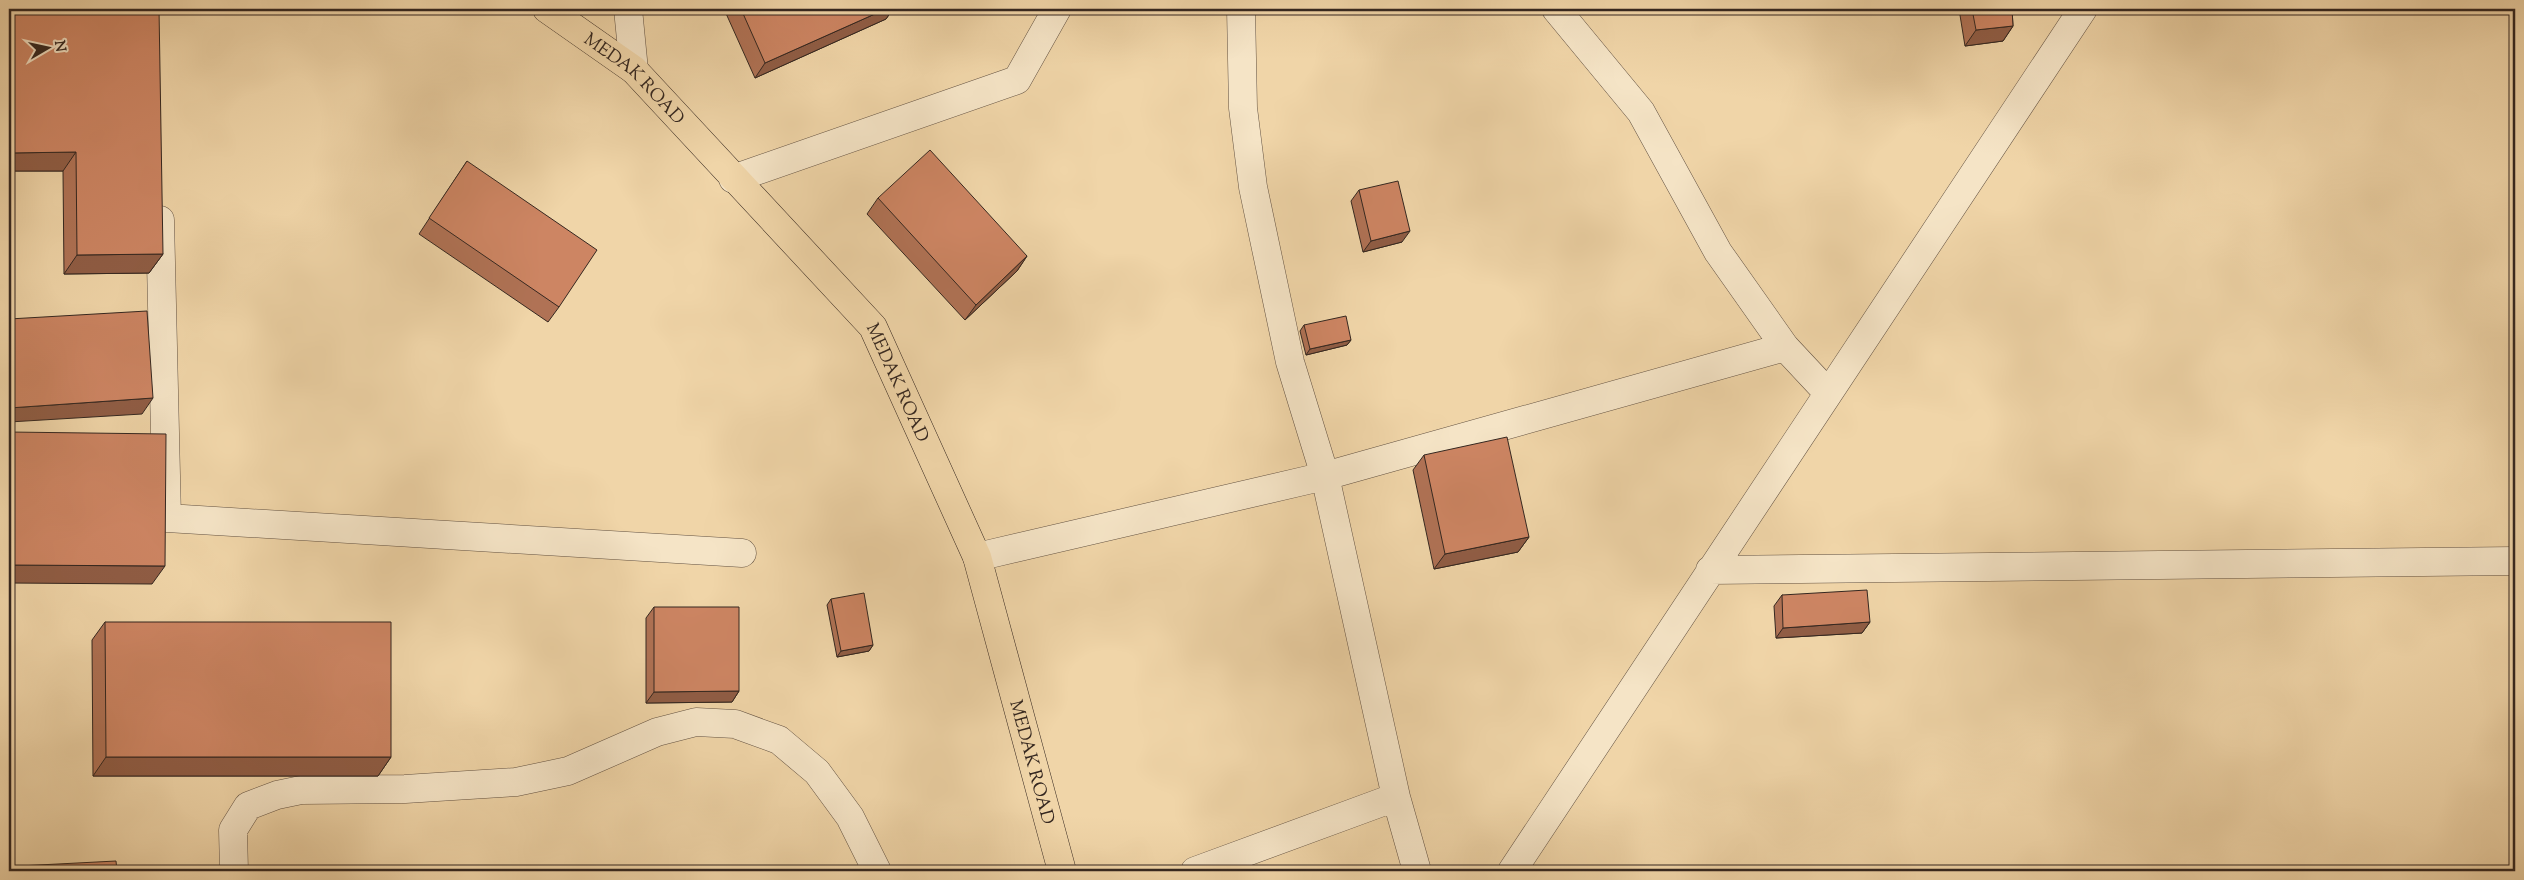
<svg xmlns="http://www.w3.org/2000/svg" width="2524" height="880" font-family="'Sorts Mill Goudy',serif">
<rect width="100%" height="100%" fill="#f0d5a8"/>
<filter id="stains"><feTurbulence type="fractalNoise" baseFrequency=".004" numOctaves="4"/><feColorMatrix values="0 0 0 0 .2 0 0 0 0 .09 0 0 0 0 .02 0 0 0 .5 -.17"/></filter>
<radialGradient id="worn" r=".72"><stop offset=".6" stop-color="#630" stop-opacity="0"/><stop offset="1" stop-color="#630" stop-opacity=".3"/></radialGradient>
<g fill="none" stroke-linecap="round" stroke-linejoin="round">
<g stroke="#635242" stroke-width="29">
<path id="minor" d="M 628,9 L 634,70
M 1241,9 L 1243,108 L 1253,187 L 1290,362 L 1325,476 L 1785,347
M 1556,9 L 1641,112 L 1718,252 L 1785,347 L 1828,393
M 733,179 L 1017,80 L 1057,9
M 160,220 L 167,518 L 742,553
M 977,557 L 1325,476 L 1396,797 L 1417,871
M 1710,570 L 2515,561
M 234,871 L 233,830 L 248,806 L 277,795 L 301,790 L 405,789 L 516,782 L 568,771 L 657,732 L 696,722 L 735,724 L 779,740 L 817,772 L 850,817 L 877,871
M 1195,871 L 1396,797
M 1512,871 L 2083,9"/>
</g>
<g stroke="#342720" stroke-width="29">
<g id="major">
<path id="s1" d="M 547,9 L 634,70 L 873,327 L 977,557 L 1062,871"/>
</g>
</g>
<use href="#minor" stroke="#f5e4c6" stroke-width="28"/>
<use href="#major" stroke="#f0d5a8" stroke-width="28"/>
</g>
<path fill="#b07255" stroke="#342720" d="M 9,9 L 163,254 L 149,273 L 64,274 L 63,171 L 9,171 Z
M 724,9 L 893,9 L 886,19 L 755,78 Z
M 1959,9 L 2012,9 L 2013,26 L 2003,41 L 1965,46 Z
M 467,161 L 559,307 L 548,322 L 419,234 Z
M 1359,190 L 1402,242 L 1363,252 L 1351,201 Z
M 878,198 L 1027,256 L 1017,271 L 965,320 L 867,214 Z
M 1304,325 L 1351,340 L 1347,345 L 1306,355 L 1300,331 Z
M 1424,455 L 1529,537 L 1518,552 L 1434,569 L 1413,470 Z
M 1782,595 L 1870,622 L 1862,633 L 1776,638 L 1774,606 Z
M 831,599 L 873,645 L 869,651 L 837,657 L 827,605 Z
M 654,607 L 739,691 L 732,702 L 646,703 L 646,618 Z
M 105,622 L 391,757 L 378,776 L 93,776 L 92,640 Z
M 19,866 L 117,871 L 16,871 Z"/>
<path fill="#905d45" stroke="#342720" d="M 886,9 L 893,9 L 886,19 L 755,78 L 765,63 Z
M 2013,26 L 2003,41 L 1965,46 L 1976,30 Z
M 76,152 L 63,171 L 9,171 L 9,153 Z
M 1410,231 L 1402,242 L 1363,252 L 1371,241 Z
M 163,254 L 149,273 L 64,274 L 77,255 Z
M 1027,256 L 1017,271 L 965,320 L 976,305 Z
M 1351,340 L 1347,345 L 1306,355 L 1310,349 Z
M 153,398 L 142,414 L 9,422 L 9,408 Z
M 1529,537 L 1518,552 L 1434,569 L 1445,554 Z
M 9,565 L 165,566 L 152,584 L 9,583 Z
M 1870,622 L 1862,633 L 1776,638 L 1783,628 Z
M 873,645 L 869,651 L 837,657 L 841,651 Z
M 739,691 L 732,702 L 646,703 L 654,692 Z
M 106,757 L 391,757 L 378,776 L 93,776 Z"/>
<path fill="#cd8563" stroke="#342720" d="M 9,9 L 159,9 L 163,254 L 77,255 L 76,152 L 9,153 Z
M 741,9 L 886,9 L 765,63 Z
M 1972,9 L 2012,9 L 2013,26 L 1976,30 Z
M 930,150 L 1027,256 L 976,305 L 878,198 Z
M 467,161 L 597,250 L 559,307 L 429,218 Z
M 1398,181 L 1410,231 L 1371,241 L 1359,190 Z
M 147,311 L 153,398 L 9,408 L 9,319 Z
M 1346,316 L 1351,340 L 1310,349 L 1304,325 Z
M 9,432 L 166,434 L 165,566 L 9,565 Z
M 1507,437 L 1529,537 L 1445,554 L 1424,455 Z
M 1867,590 L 1870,622 L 1783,628 L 1782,595 Z
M 864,593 L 873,645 L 841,651 L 831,599 Z
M 654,607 L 739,607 L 739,691 L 654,692 Z
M 105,622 L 391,622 L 391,757 L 106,757 Z
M 116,861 L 117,871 L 20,871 L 19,866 Z"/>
<g text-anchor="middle" stroke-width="4" stroke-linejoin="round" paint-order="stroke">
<g font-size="18" fill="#342720" stroke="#f5e4c6">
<text dy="6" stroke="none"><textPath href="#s1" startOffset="112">MEDAK ROAD</textPath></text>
<text dy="6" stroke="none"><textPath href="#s1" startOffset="518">MEDAK ROAD</textPath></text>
<text dy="6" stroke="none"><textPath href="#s1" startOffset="922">MEDAK ROAD</textPath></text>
</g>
</g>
<rect width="2524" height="880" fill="none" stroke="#f0d5a8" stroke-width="30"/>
<rect x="10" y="10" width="2504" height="860" fill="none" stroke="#342720" stroke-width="2.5"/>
<rect x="15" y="15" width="2494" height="850" fill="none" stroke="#342720"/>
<g transform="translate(48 48) rotate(81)" stroke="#f5e4c6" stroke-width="4" paint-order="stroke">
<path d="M0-4L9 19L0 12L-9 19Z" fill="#342720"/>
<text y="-8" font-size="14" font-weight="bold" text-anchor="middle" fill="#342720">N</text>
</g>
<rect width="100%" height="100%" filter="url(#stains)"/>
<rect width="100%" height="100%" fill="url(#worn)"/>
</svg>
